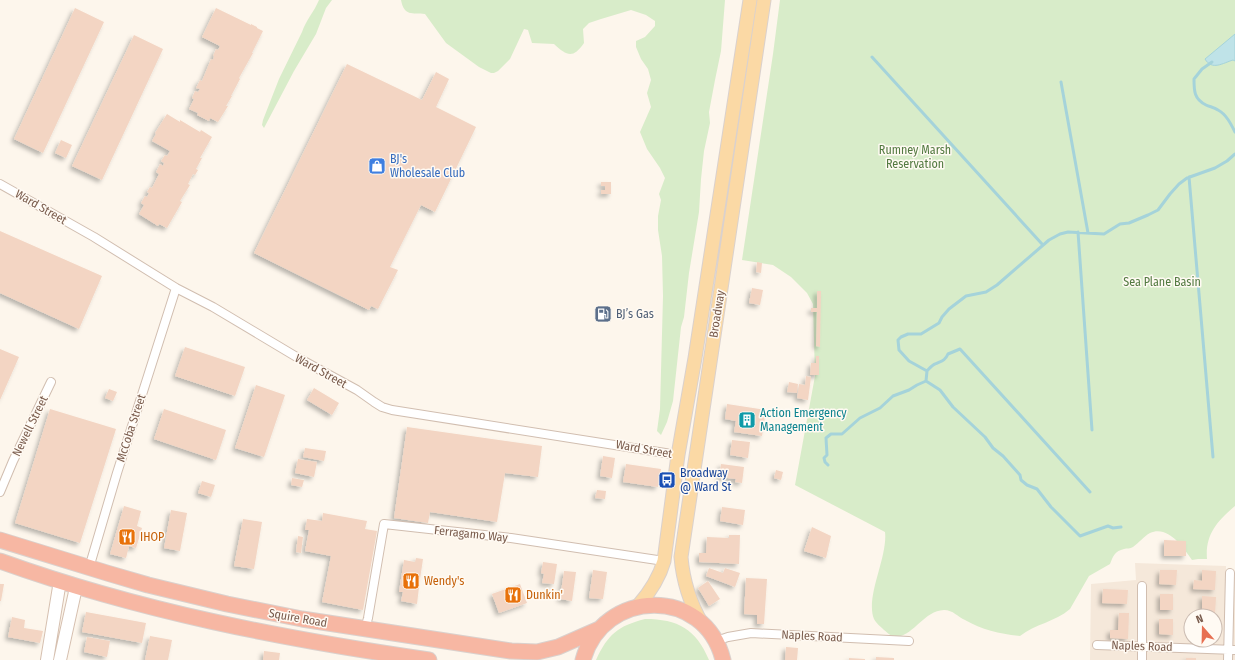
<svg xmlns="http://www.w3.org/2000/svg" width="1235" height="660" font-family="'Fira Sans Condensed',sans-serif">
<defs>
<filter id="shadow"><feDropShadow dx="-3" dy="3" stdDeviation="2" flood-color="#0004"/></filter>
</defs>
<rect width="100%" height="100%" fill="#fdf6ec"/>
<path fill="#f5e8da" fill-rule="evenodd" d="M 1135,563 L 1226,566 L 1226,577 L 1235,578 L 1235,660 L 1090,660 L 1091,584 L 1136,580 ZM 1191,616 L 1215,616 L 1215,640 L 1191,640 Z"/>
<path fill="#d8ecc9" d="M 319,0 L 332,0 L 326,8 L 316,34 L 294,71 L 264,128 L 262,125 L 263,120 L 279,79 L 302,32 C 306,20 314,12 319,0 Z
M 401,0 L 725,0 L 721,51 L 715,80 L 709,112 L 710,123 L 704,151 L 701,179 L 699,212 L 689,273 L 684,317 L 681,327 L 673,401 L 667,422 L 661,435 L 657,431 L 660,409 L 663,296 L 662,256 L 658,230 L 658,216 L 661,200 L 659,194 L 665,178 L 660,168 L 647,149 L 640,132 L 651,107 L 647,93 L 651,80 L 648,69 L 641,59 L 636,47 L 636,41 L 645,37 L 655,26 L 655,21 L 646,15 L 631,10 L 601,19 L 589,23 L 583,29 L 584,43 C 573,59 567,56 554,44 L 532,43 L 528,30 L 524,29 L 510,59 L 498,71 L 494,73 L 491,73 L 479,67 L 446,43 L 425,14 C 412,13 404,16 401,0 Z
M 780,0 L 1235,0 L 1235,506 C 1217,521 1205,535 1207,559 L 1198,559 L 1192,560 C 1183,547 1168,525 1150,533 C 1144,536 1139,543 1133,547 C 1130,549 1127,548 1124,549 C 1115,551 1113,556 1110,564 L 1089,576 L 1070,609 C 1055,622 1035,624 1020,636 C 1001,634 982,630 965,620 C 958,617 953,610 944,610 C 924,611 915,634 897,637 C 892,638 888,633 884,630 C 881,627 876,623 874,619 C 865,597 888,557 885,532 L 795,485 L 815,376 L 813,304 L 807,293 L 791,277 L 773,265 L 742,260 L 773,54 Z
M 645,619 C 678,619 696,629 709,660 L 596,660 C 608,634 618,626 645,619 Z"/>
<path fill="#bfe3e8" stroke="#a5d3da" d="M 1235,34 L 1235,61 L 1233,60 C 1223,63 1212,71 1205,59 Z"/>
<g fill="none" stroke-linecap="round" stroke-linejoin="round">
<path stroke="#a5d3da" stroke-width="3" d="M 872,57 L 1042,244
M 1212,62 L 1202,69 L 1194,79 C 1194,91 1194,99 1206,105 C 1210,107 1214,107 1218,110 C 1226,114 1231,124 1235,132
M 1061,82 L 1088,233
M 1189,177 L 1213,457
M 1078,232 L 1092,430
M 927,371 L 909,361 L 899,350 L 898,340 L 901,337 L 908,334 L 921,334 L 939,323 L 942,317 L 949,309 L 966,296 L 986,292 L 997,285 L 1049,240 L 1060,234 L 1068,232 L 1104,234 L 1120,224 L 1129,223 L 1148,215 L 1158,210 L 1170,194 L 1179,184 L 1187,178 L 1215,168 L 1227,161 L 1235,154
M 926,381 L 940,390 L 953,407 L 985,437 L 993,448 L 1003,456 L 1020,475 L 1021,480 L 1027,485 L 1037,489 L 1051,507 L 1080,536 L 1108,526 L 1113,528 L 1121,527
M 828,465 L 825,462 L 824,458 L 827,455 L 826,438 L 831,434 L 842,434 L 860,418 L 880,408 L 893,396 L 909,390 L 917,385 L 926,381 L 927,371 C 929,369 932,365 935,364 C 941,361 945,361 948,354 L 960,349 L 1090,492"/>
</g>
<path fill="#f3d5c3" filter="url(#shadow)" d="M 75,8 L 104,22 L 43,153 L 14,139 Z
M 216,8 L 251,25 L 251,24 L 257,27 L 257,28 L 263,31 L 252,53 L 253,53 L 244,69 L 239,78 L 240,79 L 231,96 L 232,96 L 226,106 L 228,106 L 218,122 L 210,118 L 209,121 L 197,115 L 198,113 L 189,109 L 194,99 L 192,98 L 195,91 L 198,92 L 200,89 L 196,88 L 200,80 L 202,81 L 211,59 L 213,60 L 214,56 L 213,56 L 216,49 L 218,50 L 220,46 L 202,37 Z
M 134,35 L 163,49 L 102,180 L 72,166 Z
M 347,64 L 422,100 L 436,72 L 449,79 L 436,107 L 476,127 L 435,212 L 421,205 L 390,267 L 398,270 L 378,309 L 371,306 L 369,310 L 254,253 Z
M 167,114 L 180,122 L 180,120 L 200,132 L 201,130 L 212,137 L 200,158 L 202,158 L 196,169 L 198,170 L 195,175 L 193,174 L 188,184 L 190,185 L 180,201 L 182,202 L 167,228 L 159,224 L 158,226 L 139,214 L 144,205 L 141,203 L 145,196 L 147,197 L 149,193 L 147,192 L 150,187 L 152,188 L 159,174 L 156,172 L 160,164 L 163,166 L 164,163 L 161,161 L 165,155 L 167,156 L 170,151 L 152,141 L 156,134 L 155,133 Z
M 61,140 L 72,145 L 66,158 L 55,153 Z
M 601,182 L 611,182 L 611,194 L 601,194 L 601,190 L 605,190 L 605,186 L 601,186 Z
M 0,231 L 102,276 L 79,329 L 0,293 Z
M 757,262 L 762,263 L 761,273 L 756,272 Z
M 752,288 L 763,290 L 760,305 L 749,303 Z
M 817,291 L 821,291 L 820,347 L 816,346 L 817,312 L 811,312 L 811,308 L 817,308 Z
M 185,347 L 245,367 L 235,396 L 175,376 Z
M 0,349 L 19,357 L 0,400 Z
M 816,356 L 819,356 L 819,375 L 810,375 L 811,363 L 816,363 Z
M 806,376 L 811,377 L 808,400 L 797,398 L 799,384 L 805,385 Z
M 789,382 L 798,384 L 797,393 L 787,392 Z
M 256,385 L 285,395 L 264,457 L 235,448 Z
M 314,388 L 339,403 L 332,415 L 307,400 Z
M 109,389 L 117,392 L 113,401 L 105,398 Z
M 727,404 L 766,410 L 762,436 L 734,432 L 736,421 L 725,419 Z
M 50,409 L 116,429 L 80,543 L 15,523 Z
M 164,409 L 226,430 L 216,460 L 154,439 Z
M 407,427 L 542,446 L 538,477 L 505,473 L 497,522 L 430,512 L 428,523 L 394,518 Z
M 732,440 L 750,442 L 748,458 L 730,455 Z
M 305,448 L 326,451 L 324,461 L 303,457 Z
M 603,456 L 615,458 L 612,478 L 600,476 Z
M 298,459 L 317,462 L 314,477 L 295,473 Z
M 626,464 L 661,469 L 658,487 L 623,482 Z
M 721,464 L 744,467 L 742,483 L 735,482 L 736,479 L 719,477 Z
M 776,470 L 783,472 L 781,480 L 774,478 Z
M 292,478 L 304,480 L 302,487 L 291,485 Z
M 202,481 L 215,485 L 211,497 L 198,493 Z
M 597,490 L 606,491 L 605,499 L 595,498 Z
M 124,506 L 141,511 L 137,526 L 142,528 L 136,548 L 129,546 L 126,558 L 110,554 Z
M 722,507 L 745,510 L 743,525 L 720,521 Z
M 171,510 L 187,513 L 180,551 L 164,548 Z
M 323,513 L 367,521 L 365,529 L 377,531 L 363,610 L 322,602 L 331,556 L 305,551 L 309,530 L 305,530 L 307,519 L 322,521 Z
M 243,519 L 262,522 L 254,569 L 234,566 Z
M 812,527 L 831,536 L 826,558 L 804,551 Z
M 729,535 L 740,535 L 739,564 L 699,562 L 699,553 L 706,553 L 707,537 L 729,538 Z
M 298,536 L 303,537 L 301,553 L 296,552 Z
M 1164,540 L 1186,541 L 1186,556 L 1164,556 Z
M 416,558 L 423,559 L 420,579 L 418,578 L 416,586 L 419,587 L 417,604 L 401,601 L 403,592 L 399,592 L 404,560 L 415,562 Z
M 543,562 L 557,564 L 554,584 L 542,583 L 544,574 L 541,573 Z
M 709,568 L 723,573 L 725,568 L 740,573 L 735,587 L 706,576 Z
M 593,570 L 607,572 L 603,599 L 589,598 Z
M 1160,570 L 1177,570 L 1176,585 L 1159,584 Z
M 1202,570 L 1216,571 L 1215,590 L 1193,589 L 1194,580 L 1202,581 Z
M 564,571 L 576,572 L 572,601 L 560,599 Z
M 746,578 L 767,579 L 764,624 L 757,624 L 757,615 L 744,614 Z
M 708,581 L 720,599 L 709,606 L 698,588 Z
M 0,584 L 4,584 L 1,601 L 0,601 Z
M 520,584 L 527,603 L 499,613 L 492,594 Z
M 1103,589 L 1128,590 L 1127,604 L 1102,603 Z
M 1160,594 L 1173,594 L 1173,610 L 1160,610 Z
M 1202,596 L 1216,597 L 1215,614 L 1202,613 Z
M 86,612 L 146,623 L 142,643 L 82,632 Z
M 1119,613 L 1129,613 L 1128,639 L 1110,638 L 1110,630 L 1118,630 Z
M 12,617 L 25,620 L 24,628 L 43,631 L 40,643 L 8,637 Z
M 1159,619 L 1173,619 L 1173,635 L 1159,634 Z
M 150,636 L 172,640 L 168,660 L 145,660 Z
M 87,637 L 110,641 L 107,657 L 84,652 Z
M 786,647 L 798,648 L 797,660 L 785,660 Z
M 264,651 L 280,653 L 279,660 L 263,660 Z
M 876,657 L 894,658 L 894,660 L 876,660 Z
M 849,658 L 865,659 L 865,660 L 849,660 Z
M 1186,658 L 1196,658 L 1196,660 L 1186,660 Z"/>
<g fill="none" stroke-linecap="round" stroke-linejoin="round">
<g stroke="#d1beb0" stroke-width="10">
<path id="street" d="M 0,184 L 94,237 L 176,288 L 213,307 L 300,359 L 357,390 L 374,402 L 382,407 L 392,410 L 678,455
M 0,492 L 13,461 L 51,382
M 89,568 L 117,473 L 176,288
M 1142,586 L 1142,660
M 365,629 L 368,618 L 384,524 L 511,538 L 664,561
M 716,641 L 728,637 L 751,633 L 909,641
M 1097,645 L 1235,650
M 1228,660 L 1230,573"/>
</g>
<g stroke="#d6c0b0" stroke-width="14">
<path id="secondary" d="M 47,660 L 59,587
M 60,660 L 75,592"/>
</g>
<g stroke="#dad1cd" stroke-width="15">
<path id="primary" d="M 638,606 C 650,592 659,579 664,561 L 678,455 L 695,358 L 750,0
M 702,624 C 690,603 683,581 681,557 L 764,0"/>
</g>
<g stroke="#dad1cd" stroke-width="17">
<path id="highway" d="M 0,540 L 107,573 L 148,585 L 227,604 L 302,619 L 478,646 L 511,651 L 537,652 L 558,647 L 599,629
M 0,561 C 139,611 283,639 429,660
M 583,660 C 603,588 705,586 723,660"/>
</g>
<use href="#street" stroke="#fff" stroke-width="8"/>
<use href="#secondary" stroke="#fff" stroke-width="12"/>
<use href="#primary" stroke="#fbd9a5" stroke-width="13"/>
<use href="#highway" stroke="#f7b7a3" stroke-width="15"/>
</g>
<defs>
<g id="shop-square" transform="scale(0.9)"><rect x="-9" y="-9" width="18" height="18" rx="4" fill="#3f7fe0" stroke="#fffaf3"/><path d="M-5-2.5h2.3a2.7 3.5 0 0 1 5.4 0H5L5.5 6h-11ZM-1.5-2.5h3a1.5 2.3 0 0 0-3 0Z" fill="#fff"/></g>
<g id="fuel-square" transform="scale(0.9)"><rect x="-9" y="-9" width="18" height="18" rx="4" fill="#5c6f8a" stroke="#fffaf3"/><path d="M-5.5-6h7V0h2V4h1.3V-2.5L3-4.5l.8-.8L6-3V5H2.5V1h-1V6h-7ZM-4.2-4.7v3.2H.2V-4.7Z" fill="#fff"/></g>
<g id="building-square" transform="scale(0.9)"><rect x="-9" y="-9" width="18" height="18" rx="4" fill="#0f9aa8" stroke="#fffaf3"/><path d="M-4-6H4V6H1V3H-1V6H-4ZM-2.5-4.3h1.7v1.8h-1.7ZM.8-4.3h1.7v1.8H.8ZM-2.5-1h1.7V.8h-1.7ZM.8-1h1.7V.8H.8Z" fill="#fff"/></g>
<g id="bus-square" transform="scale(0.9)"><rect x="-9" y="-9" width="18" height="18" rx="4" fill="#1a4fb4" stroke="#fffaf3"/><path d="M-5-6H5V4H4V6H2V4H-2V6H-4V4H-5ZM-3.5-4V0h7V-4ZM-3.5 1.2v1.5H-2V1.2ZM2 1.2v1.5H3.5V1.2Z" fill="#fff"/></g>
<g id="restaurant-square" transform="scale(0.9)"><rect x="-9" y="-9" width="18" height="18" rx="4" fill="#e8710a" stroke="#fffaf3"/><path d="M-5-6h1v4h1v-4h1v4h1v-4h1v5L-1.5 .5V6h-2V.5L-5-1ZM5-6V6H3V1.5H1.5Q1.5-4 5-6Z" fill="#fff"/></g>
</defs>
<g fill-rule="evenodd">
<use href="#shop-square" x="377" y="166"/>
<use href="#fuel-square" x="603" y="314"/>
<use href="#building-square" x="747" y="420"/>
<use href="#bus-square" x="667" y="480"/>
<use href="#restaurant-square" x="127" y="537"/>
<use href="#restaurant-square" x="411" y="581"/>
<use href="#restaurant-square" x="513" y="595"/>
</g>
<g text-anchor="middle" stroke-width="3" stroke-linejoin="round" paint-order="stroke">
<g font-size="12" fill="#537a41" stroke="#fffaf3">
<text x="915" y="154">Rumney Marsh<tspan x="915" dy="14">Reservation</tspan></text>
<text x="1162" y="286">Sea Plane Basin</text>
</g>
<g font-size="12" fill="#366cbe" stroke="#fffaf3" text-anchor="start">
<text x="390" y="163">BJ's<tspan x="390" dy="14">Wholesale Club</tspan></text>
</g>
<g font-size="12" fill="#7a5c4d" stroke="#fffaf3">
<text transform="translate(41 207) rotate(30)" y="4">Ward Street</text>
<text transform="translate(717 314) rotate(-81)" y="4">Broadway</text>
<text transform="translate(321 371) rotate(29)" y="4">Ward Street</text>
<text transform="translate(30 426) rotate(-64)" y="4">Newell Street</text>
<text transform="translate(131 428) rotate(-72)" y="4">McCoba Street</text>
<text transform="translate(644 449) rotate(10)" y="4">Ward Street</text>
<text transform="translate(471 534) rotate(6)" y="4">Ferragamo Way</text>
<text transform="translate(298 618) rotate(10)" y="4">Squire Road</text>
<text transform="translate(812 636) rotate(3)" y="4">Naples Road</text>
<text transform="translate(1142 646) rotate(2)" y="4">Naples Road</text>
</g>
<g font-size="12" fill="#4e5e75" stroke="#fffaf3" text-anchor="start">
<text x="616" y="318">BJ’s Gas</text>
</g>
<g font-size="12" fill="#0d838f" stroke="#fffaf3" text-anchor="start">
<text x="760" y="417">Action Emergency<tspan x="760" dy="14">Management</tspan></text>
</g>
<g font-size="12" fill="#164399" stroke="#fffaf3" text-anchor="start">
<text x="680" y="477">Broadway<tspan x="680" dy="14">@ Ward St</tspan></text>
</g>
<g font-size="12" fill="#c56008" stroke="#fffaf3" text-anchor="start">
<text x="140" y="541">IHOP</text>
<text x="424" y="585">Wendy's</text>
<text x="526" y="599">Dunkin'</text>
</g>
</g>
<g transform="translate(1203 628) rotate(340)"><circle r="19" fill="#fffaf3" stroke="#cabbb1"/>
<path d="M0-3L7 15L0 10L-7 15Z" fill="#e76f51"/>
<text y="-6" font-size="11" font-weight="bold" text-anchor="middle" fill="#7a5c4d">N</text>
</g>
</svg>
